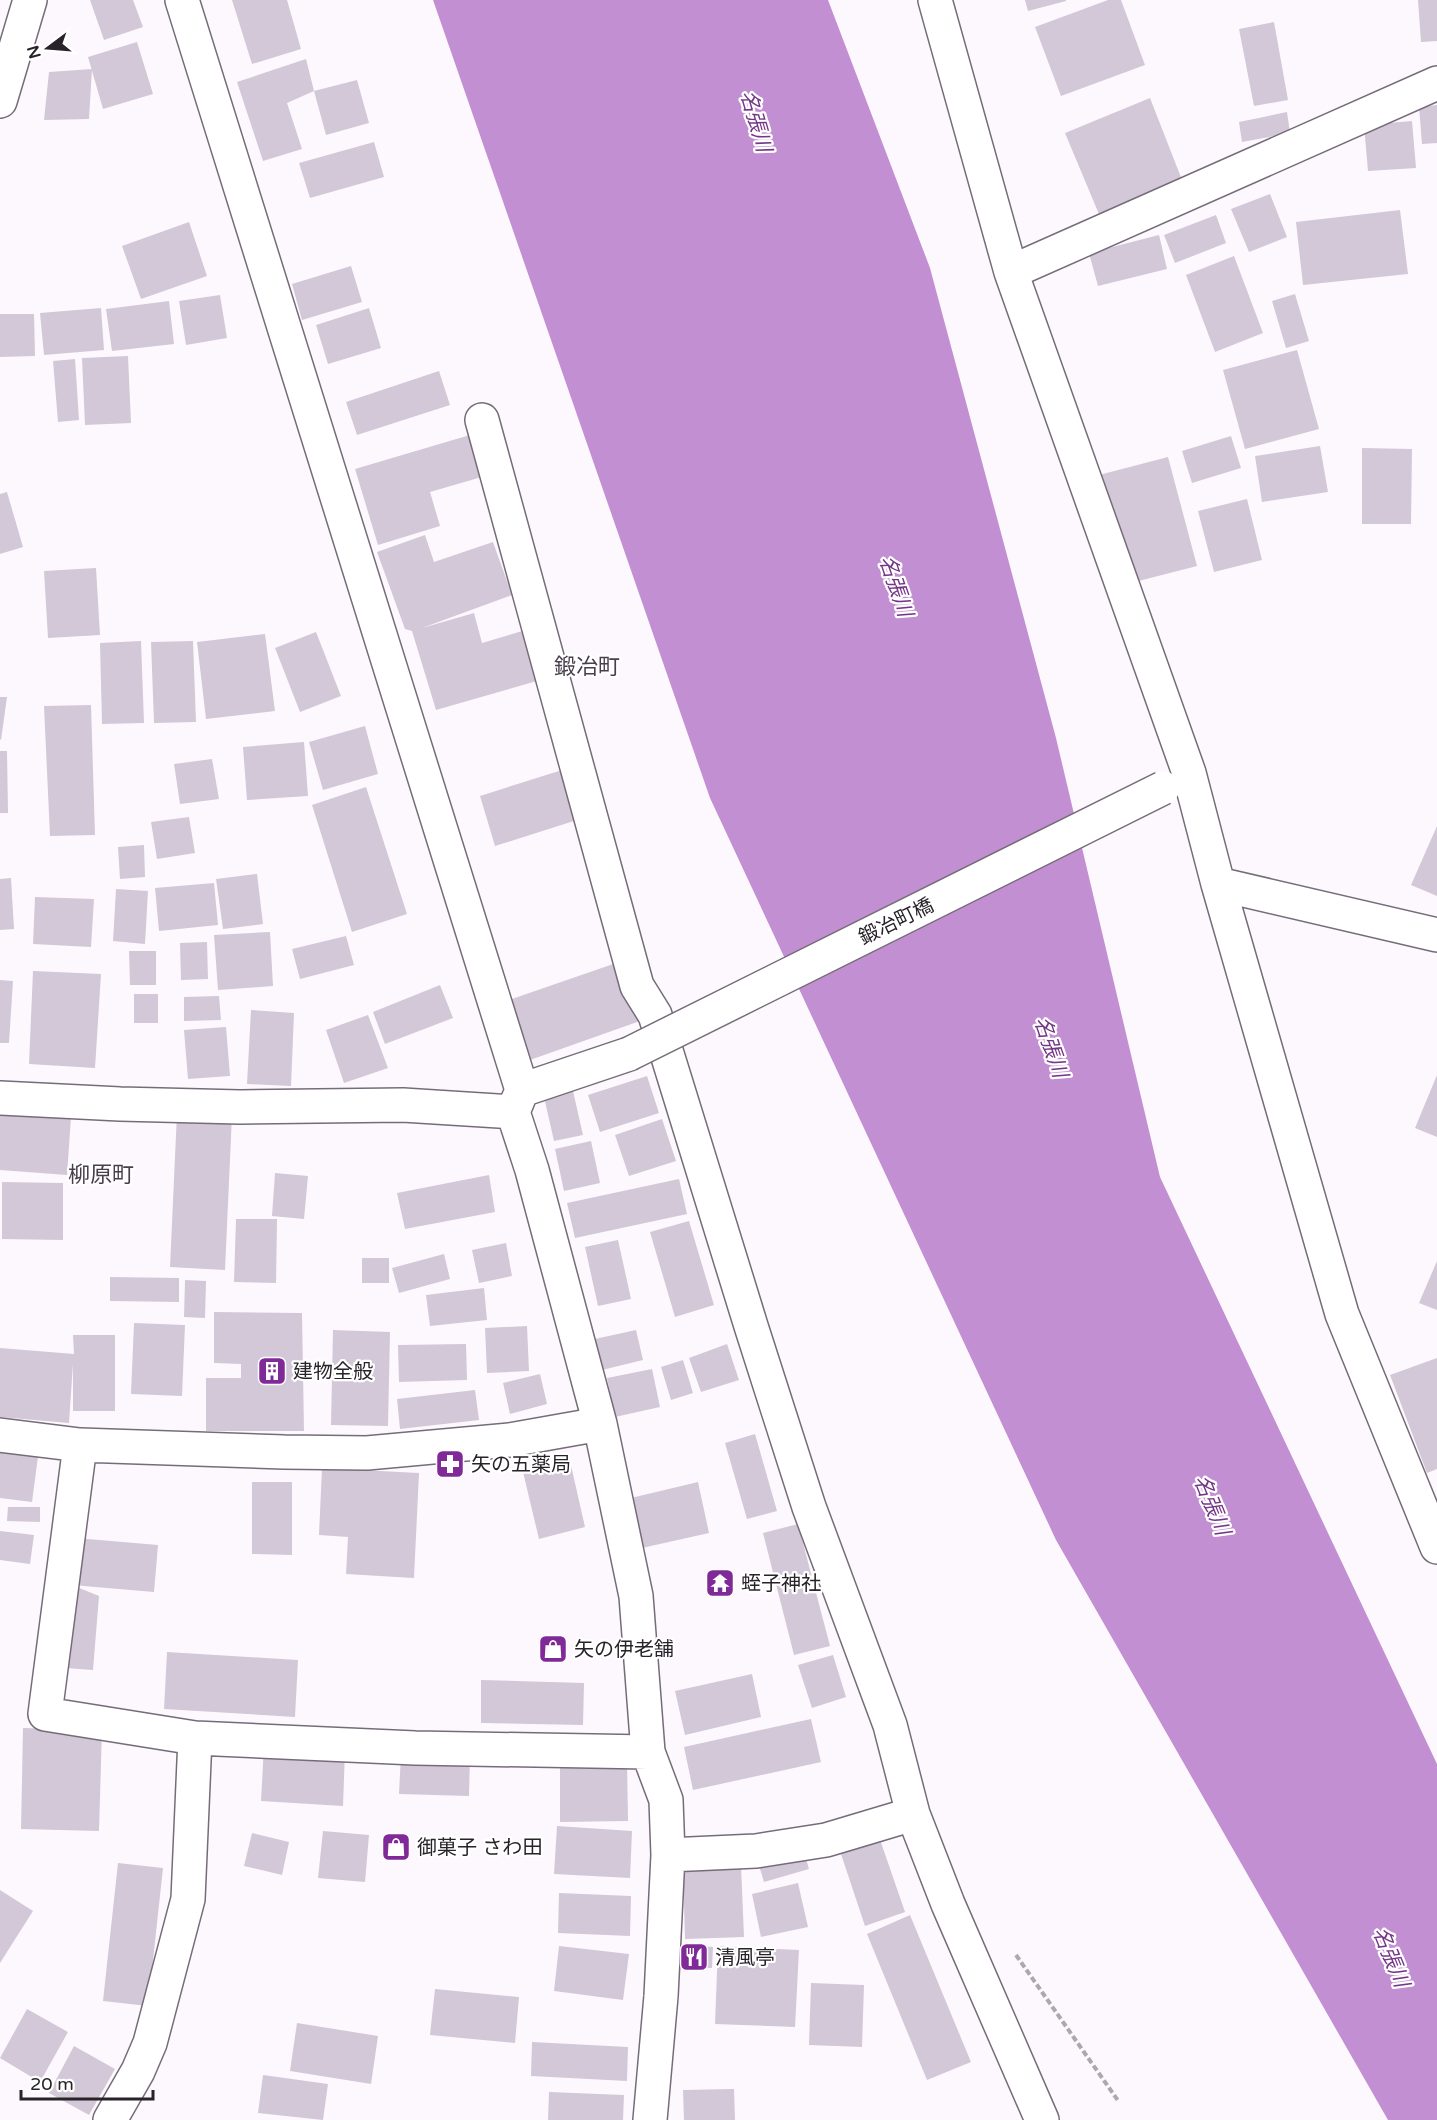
<svg xmlns="http://www.w3.org/2000/svg" width="1437" height="2120" font-family="'Varela Round','Noto Sans JP',sans-serif">
<rect width="100%" height="100%" fill="#fdf8fe"/>
<path fill="#c28fd2" d="M 433,0 L 828,0 L 930,268 L 1056,738 L 1160,1177 L 1437,1764 L 1437,2120 L 1388,2120 L 1056,1540 L 710,798 Z"/>
<path fill="#d3c8d7" d="M 90,0 L 133,0 L 143,27 L 104,40 Z
M 232,0 L 287,0 L 301,49 L 252,64 Z
M 1025,0 L 1066,0 L 1066,1 L 1028,11 Z
M 1108,0 L 1121,0 L 1145,65 L 1061,96 L 1035,27 Z
M 1418,0 L 1437,0 L 1437,41 L 1421,42 Z
M 1274,22 L 1288,100 L 1254,106 L 1239,29 Z
M 137,42 L 153,94 L 103,109 L 88,57 Z
M 306,59 L 314,91 L 287,103 L 302,149 L 263,161 L 237,82 Z
M 92,69 L 89,119 L 44,120 L 49,72 Z
M 357,80 L 369,123 L 326,135 L 314,91 Z
M 1150,98 L 1184,185 L 1101,219 L 1065,133 Z
M 1437,105 L 1437,143 L 1422,144 L 1419,107 Z
M 1287,112 L 1290,133 L 1242,142 L 1239,122 Z
M 1412,121 L 1416,168 L 1368,171 L 1364,125 Z
M 374,142 L 384,177 L 310,198 L 299,163 Z
M 1270,194 L 1287,237 L 1249,252 L 1231,209 Z
M 1400,210 L 1408,274 L 1303,285 L 1296,222 Z
M 1216,215 L 1226,243 L 1175,263 L 1164,235 Z
M 189,222 L 207,276 L 141,299 L 122,246 Z
M 1159,235 L 1167,269 L 1098,286 L 1089,253 Z
M 1234,256 L 1263,333 L 1215,352 L 1186,275 Z
M 351,266 L 362,302 L 302,320 L 292,284 Z
M 1295,294 L 1309,341 L 1286,348 L 1272,301 Z
M 220,295 L 227,338 L 186,345 L 179,301 Z
M 169,301 L 174,344 L 112,351 L 106,309 Z
M 101,308 L 104,350 L 44,355 L 40,313 Z
M 369,308 L 381,348 L 328,364 L 316,325 Z
M 0,314 L 34,314 L 35,356 L 0,357 Z
M 1297,350 L 1319,429 L 1245,449 L 1223,370 Z
M 128,356 L 131,423 L 85,425 L 82,358 Z
M 75,359 L 79,420 L 58,422 L 53,361 Z
M 439,371 L 450,405 L 357,435 L 346,402 Z
M 480,432 L 492,474 L 430,492 L 440,526 L 378,545 L 355,469 Z
M 1231,436 L 1241,468 L 1192,483 L 1182,451 Z
M 1320,446 L 1328,492 L 1262,502 L 1255,456 Z
M 1362,448 L 1412,449 L 1411,524 L 1362,524 Z
M 1168,457 L 1197,566 L 1127,584 L 1099,475 Z
M 7,492 L 23,547 L 0,554 L 0,494 Z
M 1247,499 L 1262,560 L 1214,572 L 1198,511 Z
M 425,535 L 434,562 L 493,542 L 512,595 L 422,628 L 474,613 L 482,643 L 529,629 L 544,679 L 436,710 L 412,631 L 405,629 L 377,552 Z
M 96,568 L 100,635 L 48,638 L 44,571 Z
M 316,632 L 341,696 L 300,712 L 275,648 Z
M 265,634 L 275,711 L 206,719 L 197,642 Z
M 141,641 L 144,723 L 102,724 L 100,643 Z
M 193,641 L 196,722 L 154,723 L 151,642 Z
M 0,697 L 7,697 L 1,740 L 0,739 Z
M 91,705 L 95,835 L 50,836 L 44,706 Z
M 365,726 L 378,774 L 323,790 L 309,742 Z
M 304,742 L 308,796 L 247,800 L 243,747 Z
M 0,751 L 7,751 L 8,813 L 0,813 Z
M 212,759 L 219,799 L 180,804 L 174,764 Z
M 562,770 L 577,820 L 495,846 L 480,796 Z
M 366,787 L 407,914 L 352,932 L 312,805 Z
M 189,817 L 195,853 L 157,859 L 151,822 Z
M 1437,826 L 1437,896 L 1411,885 Z
M 144,845 L 145,877 L 120,879 L 118,847 Z
M 257,874 L 263,924 L 223,929 L 216,879 Z
M 11,878 L 14,929 L 0,930 L 0,879 Z
M 214,883 L 218,925 L 159,931 L 155,888 Z
M 116,889 L 148,891 L 145,944 L 113,941 Z
M 35,897 L 94,899 L 91,947 L 33,944 Z
M 270,932 L 273,986 L 218,990 L 214,935 Z
M 346,936 L 354,965 L 300,979 L 292,949 Z
M 207,942 L 208,979 L 181,980 L 180,943 Z
M 129,951 L 156,951 L 156,985 L 130,985 Z
M 619,962 L 640,1021 L 530,1060 L 509,1000 Z
M 33,971 L 101,974 L 95,1068 L 29,1064 Z
M 0,980 L 13,981 L 9,1043 L 0,1043 Z
M 440,985 L 453,1018 L 385,1044 L 373,1012 Z
M 134,994 L 158,994 L 158,1023 L 134,1023 Z
M 219,996 L 221,1020 L 184,1021 L 184,997 Z
M 251,1010 L 294,1013 L 291,1086 L 247,1084 Z
M 368,1015 L 388,1068 L 344,1083 L 326,1030 Z
M 226,1027 L 230,1076 L 188,1079 L 184,1030 Z
M 1437,1075 L 1437,1137 L 1415,1128 Z
M 647,1076 L 659,1113 L 600,1132 L 588,1095 Z
M 573,1091 L 583,1135 L 554,1141 L 544,1097 Z
M 0,1113 L 71,1117 L 67,1175 L 0,1170 Z
M 177,1113 L 232,1115 L 225,1270 L 170,1267 Z
M 662,1119 L 676,1161 L 629,1176 L 615,1135 Z
M 591,1141 L 600,1183 L 564,1191 L 555,1149 Z
M 275,1173 L 308,1176 L 304,1219 L 272,1216 Z
M 489,1175 L 495,1212 L 405,1229 L 397,1193 Z
M 679,1179 L 687,1214 L 575,1238 L 567,1203 Z
M 2,1182 L 63,1183 L 63,1240 L 2,1239 Z
M 236,1219 L 277,1219 L 276,1283 L 234,1282 Z
M 689,1221 L 714,1305 L 675,1317 L 650,1232 Z
M 618,1240 L 631,1299 L 598,1306 L 585,1247 Z
M 506,1243 L 512,1276 L 479,1283 L 472,1250 Z
M 444,1254 L 450,1279 L 399,1293 L 392,1268 Z
M 362,1258 L 389,1258 L 389,1283 L 362,1283 Z
M 1437,1261 L 1437,1310 L 1419,1303 Z
M 110,1277 L 179,1278 L 179,1302 L 110,1301 Z
M 185,1280 L 206,1281 L 205,1318 L 184,1317 Z
M 484,1288 L 487,1320 L 430,1326 L 426,1295 Z
M 214,1312 L 302,1313 L 304,1431 L 206,1431 L 206,1378 L 241,1378 L 241,1364 L 214,1363 Z
M 134,1323 L 185,1325 L 182,1396 L 131,1394 Z
M 527,1326 L 529,1371 L 487,1373 L 485,1328 Z
M 333,1330 L 390,1332 L 388,1426 L 331,1425 Z
M 636,1330 L 643,1360 L 602,1370 L 595,1339 Z
M 73,1335 L 115,1335 L 115,1411 L 73,1411 L 73,1364 L 69,1423 L 0,1417 L 0,1348 L 74,1354 Z
M 466,1344 L 467,1380 L 399,1382 L 398,1345 Z
M 727,1344 L 739,1380 L 701,1392 L 689,1358 Z
M 1437,1358 L 1437,1469 L 1427,1473 L 1390,1375 Z
M 683,1360 L 693,1393 L 671,1400 L 661,1367 Z
M 652,1369 L 660,1407 L 615,1417 L 607,1378 Z
M 540,1374 L 547,1404 L 510,1414 L 503,1383 Z
M 475,1390 L 479,1420 L 400,1429 L 397,1399 Z
M 755,1434 L 777,1511 L 747,1519 L 725,1443 Z
M 0,1444 L 39,1449 L 32,1502 L 0,1498 Z
M 570,1461 L 585,1527 L 539,1539 L 523,1472 Z
M 322,1468 L 419,1473 L 414,1578 L 346,1574 L 348,1537 L 319,1535 Z
M 252,1482 L 292,1482 L 292,1555 L 252,1554 Z
M 698,1482 L 709,1533 L 642,1548 L 631,1498 Z
M 8,1507 L 40,1507 L 40,1522 L 7,1521 Z
M 798,1524 L 830,1646 L 794,1655 L 763,1533 Z
M 0,1531 L 34,1535 L 30,1564 L 0,1560 Z
M 76,1538 L 158,1545 L 154,1592 L 72,1585 Z
M 72,1585 L 99,1596 L 93,1670 L 65,1668 Z
M 167,1652 L 298,1660 L 295,1717 L 164,1709 Z
M 833,1655 L 846,1697 L 812,1708 L 798,1665 Z
M 752,1674 L 761,1717 L 685,1735 L 675,1691 Z
M 481,1680 L 584,1683 L 583,1725 L 481,1723 Z
M 811,1719 L 821,1762 L 693,1790 L 684,1747 Z
M 23,1728 L 102,1730 L 99,1831 L 21,1829 Z
M 264,1745 L 345,1750 L 343,1806 L 261,1801 Z
M 401,1754 L 470,1756 L 469,1796 L 399,1794 Z
M 560,1761 L 627,1761 L 628,1821 L 560,1822 Z
M 557,1826 L 632,1831 L 630,1878 L 554,1874 Z
M 876,1828 L 905,1912 L 865,1926 L 837,1842 Z
M 323,1831 L 369,1835 L 365,1882 L 318,1878 Z
M 252,1833 L 289,1842 L 282,1875 L 244,1866 Z
M 803,1849 L 809,1869 L 764,1882 L 758,1862 Z
M 118,1863 L 163,1868 L 148,2006 L 103,2001 Z
M 741,1865 L 744,1937 L 685,1939 L 683,1867 Z
M 798,1883 L 808,1927 L 761,1937 L 752,1894 Z
M 0,1890 L 33,1911 L 0,1963 Z
M 559,1893 L 631,1896 L 630,1936 L 558,1933 Z
M 910,1915 L 971,2062 L 927,2080 L 867,1934 Z
M 676,1945 L 713,1947 L 712,1968 L 675,1967 Z
M 559,1946 L 629,1954 L 623,2000 L 554,1991 Z
M 718,1946 L 799,1950 L 795,2027 L 715,2024 Z
M 811,1983 L 864,1985 L 862,2047 L 809,2045 Z
M 435,1989 L 519,1997 L 515,2043 L 430,2035 Z
M 27,2009 L 68,2032 L 40,2082 L 0,2058 Z
M 297,2023 L 378,2036 L 371,2084 L 290,2071 Z
M 532,2042 L 628,2047 L 627,2081 L 531,2076 Z
M 74,2046 L 115,2069 L 89,2115 L 49,2093 Z
M 263,2075 L 328,2084 L 323,2120 L 258,2113 Z
M 734,2089 L 735,2120 L 684,2120 L 683,2090 Z
M 549,2092 L 624,2095 L 623,2120 L 548,2120 Z"/>
<g fill="none" stroke-linecap="round" stroke-linejoin="round">
<g stroke="#766c79" stroke-width="36">
<path id="minor" d="M 182,0 L 522,1090 L 513,1112 L 532,1170 L 600,1424 L 636,1596 L 648,1752 L 666,1800 L 668,1855 L 661,1996 L 650,2120
M 935,0 L 1011,272 L 1189,773 L 1218,884 L 1342,1314 L 1437,1547
M 0,101 L 30,0
M 1011,272 L 1437,83
M 482,420 L 637,986 L 655,1015 L 751,1326 L 809,1507 L 890,1725 L 913,1814 L 948,1904 L 1042,2120
M 1218,884 L 1437,935
M 522,1090 L 629,1054
M 0,1098 L 120,1104 L 240,1107 L 403,1105 L 513,1112
M 600,1424 L 510,1440 L 367,1453 L 284,1452 L 80,1445 L 45,1714 L 195,1738 L 415,1748 L 648,1752
M 0,1435 L 80,1445
M 668,1855 L 756,1851 L 826,1840 L 913,1814
M 110,2120 L 138,2071 L 150,2043 L 188,1899 L 195,1738"/>
</g>
<path stroke="#ada8ae" stroke-width="4" stroke-dasharray="6 3" stroke-linecap="butt" d="M 1016,1955 L 1119,2102"/>
<use href="#minor" stroke="#fff" stroke-width="33"/>
<g stroke="#766c79" stroke-width="36" stroke-linecap="butt">
<path id="minor-bridge" d="M 629,1054 L 1163,788"/>
</g>
<use href="#minor-bridge" stroke="#fff" stroke-width="33"/>
</g>
<defs>
<g id="building-square" transform="scale(1.5)"><rect x="-9" y="-9" width="18" height="18" rx="4" fill="#802a98" stroke="#fff"/><path d="M-4-6H4V6H1V3H-1V6H-4ZM-2.5-4.3h1.7v1.8h-1.7ZM.8-4.3h1.7v1.8H.8ZM-2.5-1h1.7V.8h-1.7ZM.8-1h1.7V.8H.8Z" fill="#fff"/></g>
<g id="pharmacy-square" transform="scale(1.5)"><rect x="-9" y="-9" width="18" height="18" rx="4" fill="#802a98" stroke="#fff"/><path d="M-2-6h4v4h4v4h-4v4h-4v-4h-4v-4h4Z" fill="#fff"/></g>
<g id="temple-square" transform="scale(1.5)"><rect x="-9" y="-9" width="18" height="18" rx="4" fill="#802a98" stroke="#fff"/><path d="M0-6L5-2H3V0L6.5 2.5H4V6H1.5V3h-3V6H-4V2.5H-6.5L-3 0V-2H-5Z" fill="#fff"/></g>
<g id="shop-square" transform="scale(1.5)"><rect x="-9" y="-9" width="18" height="18" rx="4" fill="#802a98" stroke="#fff"/><path d="M-5-2.5h2.3a2.7 3.5 0 0 1 5.4 0H5L5.5 6h-11ZM-1.5-2.5h3a1.5 2.3 0 0 0-3 0Z" fill="#fff"/></g>
<g id="restaurant-square" transform="scale(1.5)"><rect x="-9" y="-9" width="18" height="18" rx="4" fill="#802a98" stroke="#fff"/><path d="M-5-6h1v4h1v-4h1v4h1v-4h1v5L-1.5 .5V6h-2V.5L-5-1ZM5-6V6H3V1.5H1.5Q1.5-4 5-6Z" fill="#fff"/></g>
</defs>
<g fill-rule="evenodd">
<use href="#building-square" x="272" y="1371"/>
<use href="#pharmacy-square" x="450" y="1464"/>
<use href="#temple-square" x="720" y="1583"/>
<use href="#shop-square" x="553" y="1649"/>
<use href="#shop-square" x="396" y="1847"/>
<use href="#restaurant-square" x="694" y="1957"/>
</g>
<g text-anchor="middle" stroke-width="4.5" stroke-linejoin="round" paint-order="stroke">
<g font-size="20" fill="#272329" stroke="#fff">
<text transform="translate(896 921) rotate(-26)" y="7">鍛冶町橋</text>
</g>
<g font-size="20" fill="#272329" stroke="#fff" text-anchor="start">
<text x="293" y="1378">建物全般</text>
<text x="471" y="1471">矢の五薬局</text>
<text x="741" y="1590">蛭子神社</text>
<text x="574" y="1656">矢の伊老舗</text>
<text x="417" y="1854">御菓子 さわ田</text>
<text x="715" y="1964">清風亭</text>
</g>
<g font-size="21" font-style="italic" fill="#743686" stroke="#fff">
<text transform="translate(756 121) rotate(74)" y="7">名張川</text>
<text transform="translate(896 586) rotate(71)" y="7">名張川</text>
<text transform="translate(1051 1047) rotate(71)" y="7">名張川</text>
<text transform="translate(1212 1505) rotate(68)" y="7">名張川</text>
<text transform="translate(1391 1957) rotate(68)" y="7">名張川</text>
</g>
<g font-size="22" fill="#483f4b" stroke="#fff">
<text x="587" y="674">鍛冶町</text>
<text x="101" y="1182">柳原町</text>
</g>
</g>
<g transform="translate(48 48) rotate(254)" stroke="#ffffff" stroke-width="4.5" paint-order="stroke">
<path d="M0-4.5L10 22L0 15L-10 22Z" fill="#272329"/>
<text y="-9" font-size="16" font-weight="bold" text-anchor="middle" fill="#272329">N</text>
</g>
<path d="M21 2090v9h132v-9" fill="none" stroke="#272329" stroke-width="3"/>
<text x="30" y="2090" font-size="18" fill="#272329" stroke="#ffffff" stroke-width="4.5" paint-order="stroke">20 m</text>
</svg>
